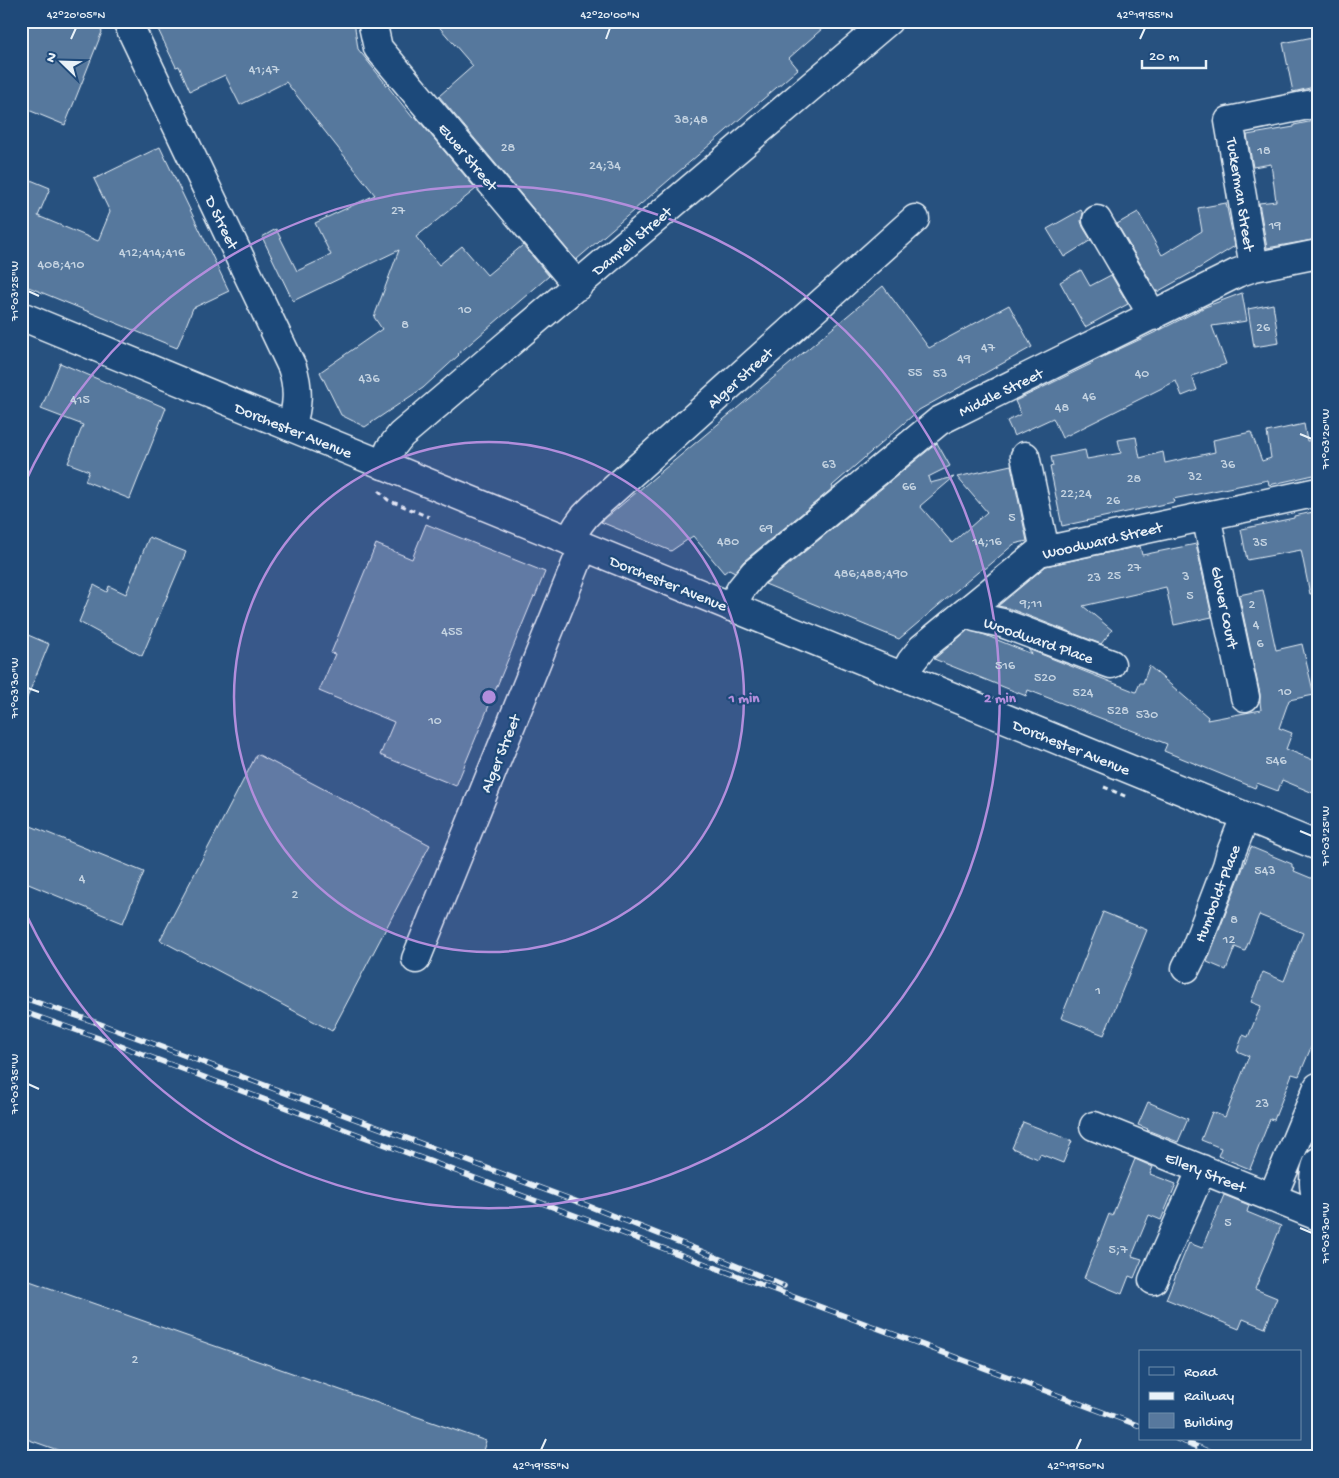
<svg xmlns="http://www.w3.org/2000/svg" width="1339" height="1478" font-family="'Gochi Hand',sans-serif">
<rect width="100%" height="100%" fill="#27517f"/>
<filter id="ink" filterUnits="userSpaceOnUse"><feTurbulence type="fractalNoise" baseFrequency=".02" numOctaves="2"/><feDisplacementMap in="SourceGraphic" scale="10" xChannelSelector="R" yChannelSelector="G"/><feConvolveMatrix kernelMatrix="1 2 1 2 8 2 1 2 1" color-interpolation-filters="sRGB"/></filter>
<g filter="url(#ink)">
<path fill="#57789d" stroke="#e8f1f8" d="M 21,21 L 97,21 L 102,32 L 65,125 L 21,107 Z
M 154,21 L 354,21 L 358,49 L 413,118 L 415,116 L 476,189 L 416,237 L 439,265 L 462,246 L 487,275 L 523,245 L 549,276 L 458,354 L 459,355 L 423,388 L 365,427 L 341,415 L 320,372 L 382,329 L 374,317 L 399,250 L 293,301 L 262,237 L 276,229 L 297,271 L 331,255 L 315,223 L 375,195 L 286,82 L 240,105 L 225,75 L 190,91 L 179,66 L 176,67 Z
M 434,21 L 831,21 L 789,58 L 798,69 L 576,260 L 439,96 L 473,66 Z
M 1318,36 L 1318,86 L 1293,92 L 1283,43 Z
M 1318,120 L 1318,239 L 1267,248 L 1259,203 L 1276,201 L 1271,164 L 1253,167 L 1247,135 L 1294,127 L 1294,125 Z
M 160,147 L 229,291 L 193,308 L 177,348 L 21,284 L 21,176 L 50,188 L 38,216 L 98,241 L 110,212 L 94,179 Z
M 1226,203 L 1235,246 L 1193,272 L 1157,292 L 1117,224 L 1138,212 L 1162,255 L 1202,231 L 1198,208 Z
M 1081,210 L 1083,214 L 1081,221 L 1083,227 L 1091,240 L 1064,257 L 1047,229 Z
M 1081,270 L 1090,286 L 1111,275 L 1128,304 L 1085,327 L 1060,282 Z
M 883,286 L 929,348 L 1009,305 L 1032,347 L 919,410 L 832,486 L 833,488 L 744,561 L 735,572 L 729,569 L 724,573 L 693,536 L 671,551 L 601,522 Z
M 1242,293 L 1247,321 L 1212,326 L 1226,364 L 1192,376 L 1197,390 L 1182,396 L 1176,381 L 1062,438 L 1053,418 L 1014,436 L 1007,421 L 1021,414 L 1015,401 L 1093,363 L 1092,362 L 1160,330 L 1205,307 Z
M 1273,304 L 1279,343 L 1254,347 L 1248,309 Z
M 60,363 L 166,408 L 130,499 L 85,481 L 89,471 L 68,463 L 83,425 L 41,409 Z
M 1304,424 L 1307,441 L 1318,439 L 1318,474 L 1269,485 L 1268,480 L 1173,499 L 1174,502 L 1150,507 L 1062,526 L 1050,467 L 1053,466 L 1051,457 L 1085,450 L 1087,459 L 1121,453 L 1118,440 L 1136,437 L 1140,458 L 1163,452 L 1165,463 L 1215,452 L 1213,440 L 1251,432 L 1262,461 L 1271,458 L 1267,432 Z
M 937,443 L 950,466 L 928,477 L 930,483 L 954,477 L 920,506 L 952,543 L 987,512 L 957,477 L 1011,465 L 1027,541 L 1014,544 L 985,569 L 984,567 L 899,639 L 765,584 Z
M 1318,511 L 1318,593 L 1310,594 L 1301,550 L 1247,560 L 1241,529 L 1294,518 L 1294,516 Z
M 426,524 L 545,572 L 535,597 L 534,596 L 456,786 L 380,755 L 394,722 L 319,691 L 335,654 L 331,653 L 376,544 L 412,559 Z
M 149,537 L 186,552 L 142,656 L 79,622 L 94,585 L 107,592 L 109,586 L 126,594 Z
M 1196,544 L 1212,617 L 1174,625 L 1166,587 L 1083,606 L 1112,630 L 1101,644 L 1008,608 L 998,606 L 1046,566 L 1140,546 L 1142,555 Z
M 1263,590 L 1276,650 L 1302,644 L 1314,695 L 1289,700 L 1279,728 L 1292,733 L 1286,749 L 1318,762 L 1318,795 L 1282,780 L 1278,791 L 1257,783 L 1255,788 L 1164,751 L 1167,744 L 1028,690 L 1026,696 L 934,659 L 968,630 L 985,635 L 1032,654 L 1028,649 L 1136,692 L 1140,683 L 1143,683 L 1149,666 L 1208,717 L 1207,720 L 1261,710 L 1260,702 L 1260,694 L 1239,595 Z
M 21,632 L 49,644 L 22,710 L 21,710 Z
M 257,754 L 430,845 L 332,1031 L 160,940 Z
M 21,822 L 144,872 L 123,923 L 21,881 Z
M 1251,847 L 1292,864 L 1292,867 L 1295,868 L 1294,871 L 1318,881 L 1318,1031 L 1299,1076 L 1292,1074 L 1274,1120 L 1270,1119 L 1250,1169 L 1218,1156 L 1221,1148 L 1201,1140 L 1212,1112 L 1225,1117 L 1249,1056 L 1237,1051 L 1243,1035 L 1248,1037 L 1261,1006 L 1251,1002 L 1263,972 L 1284,981 L 1303,933 L 1259,915 L 1245,951 L 1235,947 L 1226,970 L 1207,962 Z
M 1103,912 L 1147,930 L 1104,1035 L 1061,1018 Z
M 1148,1102 L 1188,1119 L 1178,1142 L 1147,1130 L 1148,1129 L 1138,1125 Z
M 1023,1122 L 1072,1141 L 1063,1163 L 1040,1154 L 1038,1159 L 1012,1148 Z
M 1135,1159 L 1153,1167 L 1150,1174 L 1176,1184 L 1161,1220 L 1149,1215 L 1132,1256 L 1142,1259 L 1134,1278 L 1129,1276 L 1122,1294 L 1084,1278 L 1109,1214 L 1112,1216 Z
M 1224,1195 L 1249,1205 L 1247,1212 L 1281,1226 L 1255,1289 L 1277,1298 L 1265,1328 L 1243,1319 L 1239,1329 L 1166,1299 L 1189,1243 L 1202,1248 Z
M 21,1278 L 486,1441 L 481,1457 L 77,1457 L 21,1437 Z"/>
<g fill="none" stroke-linecap="round" stroke-linejoin="round">
<g stroke="#e8f1f8" stroke-width="31">
<path id="minor" d="M 372,21 L 378,48 L 578,286
M 1097,220 L 1153,316
M 1254,267 L 1229,121 L 1318,103
M 1025,456 L 1045,550
M 383,465 L 390,449 L 401,435 L 888,21
M 1206,516 L 1245,697
M 570,541 C 575,528 582,518 593,508 L 915,219
M 731,607 L 741,589 L 754,573 L 939,421 L 1237,273 L 1254,267 L 1318,254
M 968,611 L 975,617 L 1002,623 L 1111,664
M 903,677 L 911,662 L 922,648 L 1039,552 L 1318,492
M 416,959 L 583,547
M 1186,968 L 1195,950 L 1227,866 L 1230,855 L 1245,817
M 1094,1126 L 1318,1216
M 1318,1162 C 1312,1176 1313,1189 1318,1203
M 1272,1198 L 1318,1087
M 1153,1280 L 1202,1169"/>
</g>
<g stroke="#e8f1f8" stroke-width="31">
<path id="major" d="M 127,21 L 292,367 C 299,388 298,406 291,427
M 21,316 L 291,427 L 1318,846"/>
</g>
<path stroke="#e8f1f8" stroke-width="3" stroke-dasharray="5 4" stroke-linecap="butt" d="M 379,491 L 388,500 L 429,517
M 1104,787 L 1127,797"/>
<use href="#minor" stroke="#1f4a7a" stroke-width="28"/>
<use href="#major" stroke="#1f4a7a" stroke-width="28"/>
<g stroke="#e8f1f8" stroke-width="5.5">
<path id="rail" d="M 21,997 L 95,1022 L 586,1205 L 701,1251 L 784,1286
M 21,1011 L 110,1042 L 1140,1426
M 1177,1439 L 1225,1457"/>
</g>
<use href="#rail" stroke="#1f4a7a" stroke-width="4" stroke-dasharray="11" stroke-linecap="butt"/>
</g>
</g>
<path fill="none" stroke="#e8f1f8" stroke-width="2" d="M 71,39 L 76,28M 606,39 L 610,28M 1140,39 L 1145,28M 28,291 L 39,296M 1300,434 L 1312,439M 28,688 L 39,692M 1300,831 L 1312,836M 28,1084 L 39,1089M 1300,1228 L 1312,1233M 541,1450 L 546,1439M 1076,1450 L 1081,1439"/>
<circle cx="489" cy="697" r="255" fill="#b28edc" fill-opacity=".12"/>
<g fill="none" stroke="#b28edc" stroke-width="2.5">
<circle cx="489" cy="697" r="255"/>
<path d="M22 489A511 511 0 1 1 22 905"/>
</g>
<g text-anchor="middle" stroke-width="4.5" stroke-linejoin="round" paint-order="stroke">
<g font-size="14" fill="#c4d3e1">
<text x="264" y="73">41;47</text>
<text x="691" y="123">38;48</text>
<text x="508" y="151">28</text>
<text x="1264" y="154">18</text>
<text x="605" y="169">24;34</text>
<text x="398" y="214">27</text>
<text x="1275" y="229">19</text>
<text x="152" y="256">412;414;416</text>
<text x="61" y="268">408;410</text>
<text x="465" y="313">10</text>
<text x="405" y="328">8</text>
<text x="1263" y="331">26</text>
<text x="988" y="351">47</text>
<text x="964" y="362">49</text>
<text x="915" y="376">55</text>
<text x="940" y="377">53</text>
<text x="1142" y="377">40</text>
<text x="369" y="382">436</text>
<text x="1089" y="400">46</text>
<text x="80" y="403">415</text>
<text x="1062" y="411">48</text>
<text x="829" y="468">63</text>
<text x="1228" y="468">36</text>
<text x="1195" y="480">32</text>
<text x="1134" y="482">28</text>
<text x="909" y="490">66</text>
<text x="1076" y="497">22;24</text>
<text x="1113" y="504">26</text>
<text x="1012" y="521">5</text>
<text x="766" y="532">69</text>
<text x="728" y="545">480</text>
<text x="987" y="545">14;16</text>
<text x="1260" y="546">35</text>
<text x="1134" y="571">27</text>
<text x="871" y="577">486;488;490</text>
<text x="1114" y="579">25</text>
<text x="1186" y="580">3</text>
<text x="1094" y="581">23</text>
<text x="1190" y="599">5</text>
<text x="1031" y="607">9;11</text>
<text x="1252" y="608">2</text>
<text x="1256" y="628">4</text>
<text x="452" y="635">455</text>
<text x="1260" y="647">6</text>
<text x="1005" y="669">516</text>
<text x="1045" y="681">520</text>
<text x="1285" y="695">10</text>
<text x="1083" y="696">524</text>
<text x="1118" y="714">528</text>
<text x="1147" y="718">530</text>
<text x="435" y="724">10</text>
<text x="1276" y="764">546</text>
<text x="1265" y="874">543</text>
<text x="82" y="882">4</text>
<text x="295" y="898">2</text>
<text x="1234" y="923">8</text>
<text x="1229" y="943">12</text>
<text x="1098" y="994">1</text>
<text x="1262" y="1107">23</text>
<text x="1228" y="1226">5</text>
<text x="1118" y="1253">5;7</text>
<text x="135" y="1363">2</text>
</g>
<g font-size="16" fill="#e8f1f8" stroke="#1f4a7a">
<text transform="translate(469 156) rotate(50)" y="6">Ewer Street</text>
<text transform="translate(1242 194) rotate(81)" y="6">Tuckerman Street</text>
<text transform="translate(223 222) rotate(64)" y="6">D Street</text>
<text transform="translate(631 240) rotate(-40)" y="6">Damrell Street</text>
<text transform="translate(739 377) rotate(-42)" y="6">Alger Street</text>
<text transform="translate(1000 391) rotate(-26)" y="6">Middle Street</text>
<text transform="translate(294 429) rotate(22)" y="6">Dorchester Avenue</text>
<text transform="translate(1102 539) rotate(-13)" y="6">Woodward Street</text>
<text transform="translate(669 582) rotate(22)" y="6">Dorchester Avenue</text>
<text transform="translate(1226 607) rotate(78)" y="6">Glover Court</text>
<text transform="translate(1039 639) rotate(19)" y="6">Woodward Place</text>
<text transform="translate(1072 746) rotate(22)" y="6">Dorchester Avenue</text>
<text transform="translate(499 753) rotate(-68)" y="6">Alger Street</text>
<text transform="translate(1216 893) rotate(-69)" y="6">Humboldt Place</text>
<text transform="translate(1206 1171) rotate(22)" y="6">Ellery Street</text>
</g>
</g>
<circle cx="489" cy="697" r="8" fill="#b28edc" stroke="#1f4a7a" stroke-width="2.5"/>
<g font-size="15" text-anchor="middle" font-weight="bold" fill="#b28edc" stroke="#1f4a7a" stroke-width="4.5" stroke-linejoin="round" paint-order="stroke">
<text x="744" y="702">1 min</text>
<text x="1000" y="702">2 min</text>
</g>
<rect width="1339" height="1478" fill="none" stroke="#1f4a7a" stroke-width="55"/>
<rect x="1139" y="1350" width="162" height="90" fill="#1f4a7a" stroke="#6f8dac"/>
<rect x="1149" y="1367" width="25" height="8" fill="#1f4a7a" stroke="#6f8dac"/>
<text x="1184" y="1376" font-size="15" fill="#e8f1f8">Road</text>
<rect x="1149" y="1392" width="25" height="8" fill="#e8f1f8" stroke="#6f8dac"/>
<text x="1184" y="1400" font-size="15" fill="#e8f1f8">Railway</text>
<rect x="1149" y="1413" width="25" height="15" fill="#57789d" stroke="#6f8dac"/>
<text x="1184" y="1426" font-size="15" fill="#e8f1f8">Building</text>
<g transform="translate(62 62) rotate(293)" stroke="#1f4a7a" stroke-width="4" paint-order="stroke">
<path d="M0-4L9 19L0 12L-9 19Z" fill="#e8f1f8"/>
<text y="-8" font-size="14" font-weight="bold" text-anchor="middle" fill="#e8f1f8">N</text>
</g>
<path d="M1142 60v8h64v-8" fill="none" stroke="#e8f1f8" stroke-width="2.5"/>
<text x="1149" y="60" font-size="15" fill="#e8f1f8" stroke="#1f4a7a" stroke-width="4" paint-order="stroke">20 m</text>
<rect x="28" y="28" width="1284" height="1422" fill="none" stroke="#e8f1f8" stroke-width="2"/>
<g font-size="12" text-anchor="middle" fill="#e8f1f8">
<text x="76" y="18">42°20'05"N</text>
<text x="610" y="18">42°20'00"N</text>
<text x="1145" y="18">42°19'55"N</text>
<text transform="translate(14 291) rotate(-90)" y="4">71°03'25"W</text>
<text transform="translate(1325 439) rotate(-90)" y="4">71°03'20"W</text>
<text transform="translate(14 688) rotate(-90)" y="4">71°03'30"W</text>
<text transform="translate(1325 836) rotate(-90)" y="4">71°03'25"W</text>
<text transform="translate(14 1084) rotate(-90)" y="4">71°03'35"W</text>
<text transform="translate(1325 1233) rotate(-90)" y="4">71°03'30"W</text>
<text x="541" y="1469">42°19'55"N</text>
<text x="1076" y="1469">42°19'50"N</text>
</g>
</svg>
